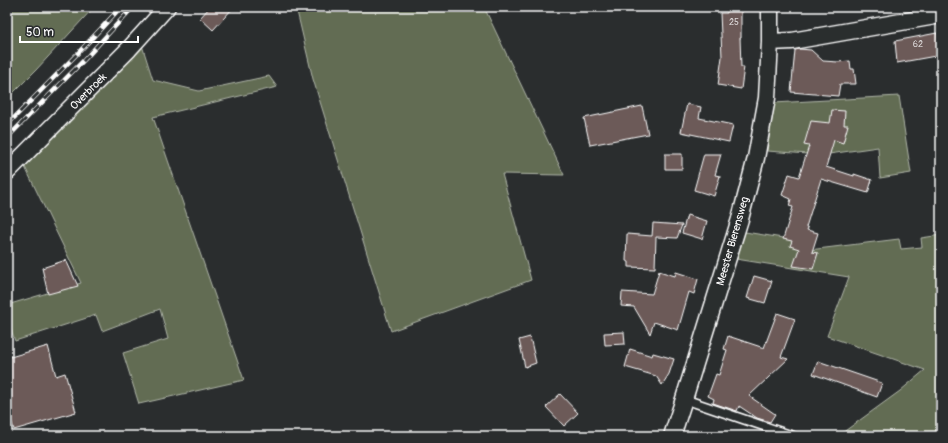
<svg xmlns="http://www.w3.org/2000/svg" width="948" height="443" font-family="Pangolin,sans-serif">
<rect width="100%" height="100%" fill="#2a2d2e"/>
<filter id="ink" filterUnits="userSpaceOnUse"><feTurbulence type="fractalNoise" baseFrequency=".025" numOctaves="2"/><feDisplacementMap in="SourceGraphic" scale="8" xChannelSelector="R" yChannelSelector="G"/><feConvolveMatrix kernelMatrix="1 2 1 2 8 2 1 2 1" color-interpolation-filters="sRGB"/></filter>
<g filter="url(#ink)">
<path fill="#626c53" stroke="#b0b6a9" d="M 7,7 L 94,7 L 36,70 L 7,99 Z
M 296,7 L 484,7 L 564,175 L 502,174 L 531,280 L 391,331 L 313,79 Z
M 140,39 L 153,80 L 199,91 L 269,76 L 277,87 L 153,117 L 244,380 L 139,404 L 123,353 L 168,339 L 160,309 L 102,331 L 96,315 L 15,341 L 7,318 L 7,305 L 81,283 L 24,165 Z
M 899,96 L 911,173 L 880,178 L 878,147 L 822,155 L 767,151 L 774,103 Z
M 745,232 L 808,242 L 809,250 L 899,239 L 901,249 L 922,247 L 921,238 L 941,235 L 941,436 L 838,436 L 900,391 L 925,370 L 827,336 L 849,277 L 736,259 Z"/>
<path fill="#6c5a59" stroke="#fff" d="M 210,7 L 234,7 L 213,30 L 200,18 Z
M 727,7 L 741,7 L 741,38 L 740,38 L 741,67 L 744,67 L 741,89 L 718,85 L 722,57 L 720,13 L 727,13 Z
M 937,33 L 941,55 L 897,63 L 895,41 Z
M 800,49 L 811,50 L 823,61 L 838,62 L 850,61 L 851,69 L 854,69 L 856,84 L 840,84 L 838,96 L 791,92 L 795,50 Z
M 687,104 L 701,107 L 699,118 L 733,125 L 729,142 L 681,132 Z
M 642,106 L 648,134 L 590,145 L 584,118 Z
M 832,110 L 845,111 L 844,125 L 848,125 L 843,143 L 834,140 L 826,167 L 854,176 L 854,174 L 872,180 L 868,193 L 821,179 L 806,227 L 808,228 L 807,230 L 818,233 L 812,252 L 818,253 L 813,269 L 793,266 L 799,249 L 790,246 L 792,241 L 783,239 L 793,207 L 789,206 L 791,199 L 782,195 L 789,174 L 799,177 L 809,146 L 804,145 L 811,121 L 830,123 Z
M 665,154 L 682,154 L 682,169 L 665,169 Z
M 704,154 L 721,154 L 715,175 L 720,176 L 714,196 L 694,190 Z
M 687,215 L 707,221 L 702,239 L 682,233 Z
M 653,223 L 682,225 L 677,238 L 656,237 L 655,268 L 629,267 L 629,262 L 626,261 L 627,234 L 652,236 Z
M 66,260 L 78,286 L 48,294 L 42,268 Z
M 659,271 L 675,276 L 676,272 L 698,279 L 694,294 L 689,292 L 678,330 L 654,322 L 650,334 L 634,307 L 621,306 L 622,292 L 652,294 Z
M 754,276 L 772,281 L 765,303 L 747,298 Z
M 777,313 L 795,319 L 781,357 L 788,359 L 749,396 L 775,414 L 770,422 L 757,418 L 739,406 L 737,411 L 713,403 L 714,399 L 708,396 L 716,374 L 719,375 L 727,350 L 724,349 L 728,336 L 764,348 Z
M 624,332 L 625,344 L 605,345 L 604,333 Z
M 530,337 L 536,363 L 525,367 L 519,340 Z
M 48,346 L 56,376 L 65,373 L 76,412 L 14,430 L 7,407 L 7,358 Z
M 630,349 L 652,356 L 653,353 L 674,359 L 669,374 L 662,385 L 656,376 L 625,367 Z
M 818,361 L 882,383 L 877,397 L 813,374 Z
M 560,394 L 578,413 L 564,426 L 546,407 Z"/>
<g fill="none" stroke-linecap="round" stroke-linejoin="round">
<g stroke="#fff" stroke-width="11">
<path id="lane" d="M 684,399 L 793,436"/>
</g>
<g stroke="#fff" stroke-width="19">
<path id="street" d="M 770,42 L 792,41 L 941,15
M 7,172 L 129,49 L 167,7
M 672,436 L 684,399 L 740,219 L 756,158 L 767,98 L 770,42 L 770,7"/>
</g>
<use href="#lane" stroke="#2a2d2e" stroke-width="8"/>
<use href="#street" stroke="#2a2d2e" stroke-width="16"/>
<g stroke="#fff" stroke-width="4.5">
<path id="rail" d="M 7,125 L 80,51 L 121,7
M 7,138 L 84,60 L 133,7"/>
</g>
<use href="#rail" stroke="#2a2d2e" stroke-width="3" stroke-dasharray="9" stroke-linecap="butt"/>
</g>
</g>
<g text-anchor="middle" stroke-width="4" stroke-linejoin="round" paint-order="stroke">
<g font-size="9" fill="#dad6d6">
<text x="734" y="25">25</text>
<text x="918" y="47">62</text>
</g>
<g font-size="11" fill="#fff" stroke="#2a2d2e">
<text transform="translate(88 91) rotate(-45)" y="4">Overbroek</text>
<text transform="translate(732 241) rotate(-74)" y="4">Meester Bierensweg</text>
</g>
</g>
<rect width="948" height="443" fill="none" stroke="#2a2d2e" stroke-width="24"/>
<rect x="12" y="12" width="924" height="419" fill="none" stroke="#fff" stroke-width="1.5" filter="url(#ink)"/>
<path d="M20 36v6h118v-6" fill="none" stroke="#ffffff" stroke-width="2"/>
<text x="26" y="36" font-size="12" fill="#ffffff" stroke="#2a2d2e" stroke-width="3" paint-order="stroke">50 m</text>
</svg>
